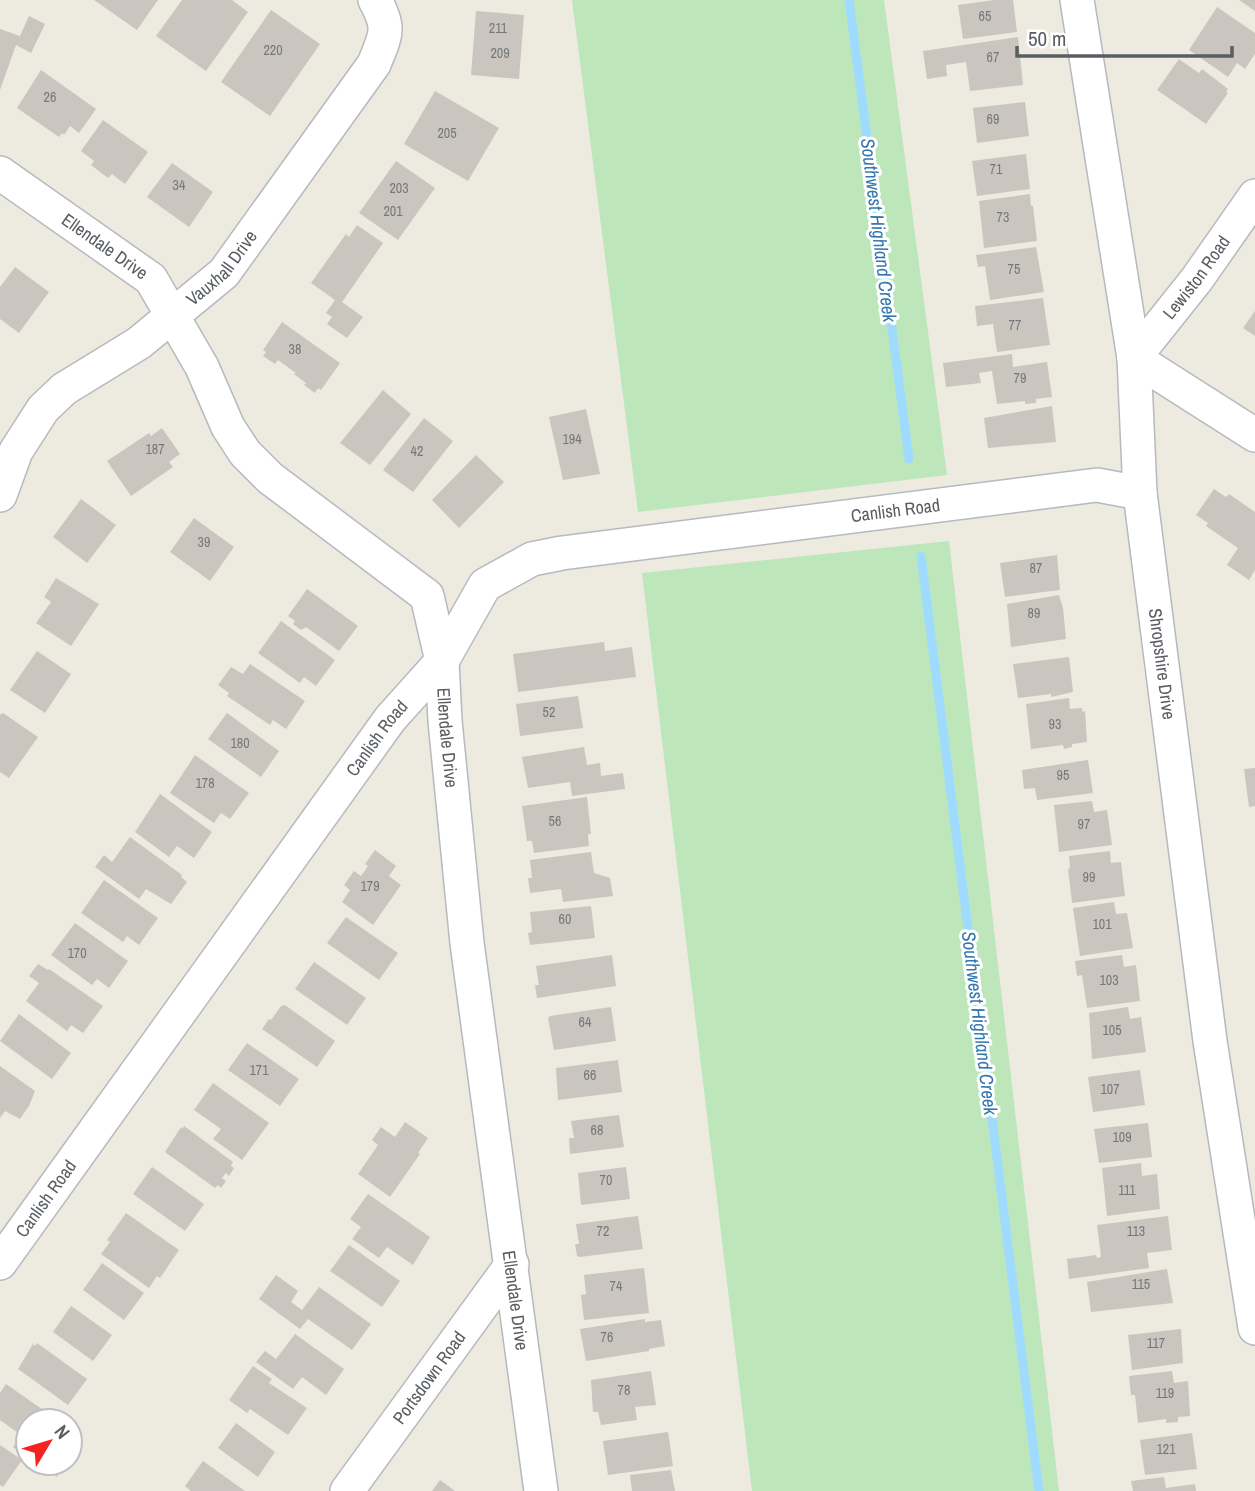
<svg xmlns="http://www.w3.org/2000/svg" width="1255" height="1491" font-family="'Archivo Narrow',sans-serif">
<rect width="100%" height="100%" fill="#edeae0"/>
<path fill="#bde7bb" d="M 572,0 L 884,0 L 947,475 L 638,512 Z
M 949,541 L 1059,1491 L 752,1491 L 642,573 Z"/>
<g fill="none" stroke-linecap="round" stroke-linejoin="round">
<path stroke="#9fdbff" stroke-width="9" d="M 849,0 L 909,459
M 921,556 L 1039,1491"/>
</g>
<path fill="#cac6bf" d="M 94,0 L 158,0 L 137,30 Z
M 182,0 L 232,0 L 248,12 L 206,71 L 156,36 Z
M 994,0 L 1013,0 L 1017,32 L 963,39 L 958,5 Z
M 1239,0 L 1255,0 L 1255,11 Z
M 1217,7 L 1255,33 L 1255,54 L 1245,69 L 1237,63 L 1228,77 L 1189,50 Z
M 271,10 L 320,44 L 270,116 L 221,82 Z
M 476,11 L 524,15 L 519,79 L 471,75 Z
M 29,16 L 45,24 L 31,53 L 16,45 L 0,90 L 0,29 L 20,36 Z
M 1018,37 L 1023,85 L 970,91 L 966,62 L 946,65 L 947,76 L 927,79 L 923,51 Z
M 1179,59 L 1199,73 L 1202,69 L 1228,89 L 1226,92 L 1228,93 L 1206,124 L 1157,90 Z
M 41,70 L 96,109 L 79,133 L 70,126 L 64,135 L 62,133 L 59,137 L 17,108 Z
M 435,91 L 499,128 L 468,181 L 404,144 Z
M 1025,102 L 1029,136 L 977,143 L 973,108 Z
M 103,120 L 148,152 L 125,184 L 112,174 L 108,178 L 91,165 L 94,161 L 81,151 Z
M 1026,154 L 1030,189 L 977,196 L 972,161 Z
M 396,161 L 435,188 L 398,240 L 359,213 Z
M 172,163 L 213,192 L 189,227 L 147,197 Z
M 1030,194 L 1031,206 L 1033,206 L 1037,241 L 984,248 L 979,201 Z
M 357,225 L 383,243 L 342,302 L 363,317 L 347,338 L 327,324 L 332,317 L 326,313 L 335,300 L 311,283 L 346,234 L 349,237 Z
M 1036,247 L 1044,292 L 990,300 L 985,266 L 978,267 L 976,255 Z
M 15,267 L 49,292 L 19,333 L 0,319 L 0,287 Z
M 1043,298 L 1050,345 L 997,352 L 993,324 L 977,326 L 975,306 Z
M 1255,311 L 1255,336 L 1243,328 Z
M 282,322 L 340,363 L 321,390 L 318,388 L 315,393 L 304,385 L 306,383 L 294,374 L 296,373 L 278,360 L 275,364 L 263,356 L 266,352 L 263,350 Z
M 1012,354 L 1013,367 L 1047,362 L 1052,397 L 1036,399 L 1036,403 L 1025,404 L 1025,401 L 997,404 L 992,371 L 979,373 L 981,383 L 946,387 L 943,363 Z
M 383,390 L 411,414 L 370,465 L 340,443 Z
M 1052,406 L 1056,442 L 988,448 L 984,418 Z
M 586,409 L 600,474 L 563,480 L 549,417 Z
M 424,418 L 453,441 L 413,492 L 383,470 Z
M 162,428 L 180,454 L 169,462 L 173,467 L 131,496 L 107,461 L 149,433 L 151,436 Z
M 476,455 L 504,482 L 459,528 L 432,500 Z
M 1214,489 L 1226,497 L 1229,494 L 1255,512 L 1255,570 L 1249,580 L 1227,565 L 1238,548 L 1206,526 L 1208,523 L 1196,515 Z
M 81,499 L 116,525 L 87,563 L 53,537 Z
M 194,518 L 234,547 L 210,581 L 170,552 Z
M 1057,555 L 1060,590 L 1005,597 L 1000,563 Z
M 56,578 L 99,604 L 71,646 L 36,623 L 51,602 L 44,597 Z
M 307,589 L 358,626 L 339,651 L 306,627 L 301,630 L 293,624 L 295,621 L 288,616 Z
M 1059,595 L 1063,608 L 1066,639 L 1011,647 L 1007,604 Z
M 281,621 L 335,660 L 316,686 L 304,677 L 300,683 L 258,653 Z
M 604,642 L 605,651 L 632,647 L 636,677 L 518,692 L 513,654 Z
M 37,651 L 71,674 L 45,713 L 10,690 Z
M 1069,657 L 1073,692 L 1051,697 L 1051,694 L 1018,698 L 1013,664 Z
M 250,664 L 305,701 L 286,729 L 273,720 L 270,725 L 227,696 L 229,693 L 218,685 L 231,667 L 243,674 Z
M 578,696 L 583,728 L 520,736 L 516,704 Z
M 1069,698 L 1070,709 L 1082,708 L 1082,712 L 1085,711 L 1087,742 L 1072,744 L 1072,747 L 1064,749 L 1063,745 L 1031,749 L 1026,704 Z
M 3,713 L 38,737 L 9,778 L 0,772 L 0,715 Z
M 227,713 L 279,751 L 261,777 L 208,739 Z
M 584,747 L 587,765 L 600,763 L 601,776 L 623,773 L 625,789 L 572,796 L 570,782 L 528,788 L 522,757 Z
M 195,755 L 249,793 L 230,819 L 221,813 L 214,823 L 170,793 Z
M 1088,760 L 1093,793 L 1037,800 L 1035,788 L 1024,789 L 1022,770 Z
M 1255,768 L 1255,806 L 1249,807 L 1244,769 Z
M 160,794 L 212,832 L 194,858 L 177,846 L 169,857 L 135,832 Z
M 587,797 L 591,834 L 588,834 L 589,846 L 534,853 L 532,841 L 527,841 L 522,806 Z
M 1092,801 L 1094,812 L 1107,810 L 1112,845 L 1059,852 L 1054,805 Z
M 130,837 L 182,875 L 181,877 L 187,882 L 171,904 L 146,889 L 139,899 L 95,867 L 104,855 L 112,862 Z
M 375,850 L 396,866 L 389,876 L 401,885 L 373,925 L 342,902 L 350,890 L 344,885 L 354,871 L 361,876 L 368,866 L 365,864 Z
M 1110,851 L 1111,863 L 1121,862 L 1125,896 L 1072,903 L 1068,869 L 1070,868 L 1069,856 Z
M 591,852 L 594,873 L 610,878 L 613,896 L 563,902 L 561,889 L 530,893 L 528,878 L 532,878 L 530,860 Z
M 104,880 L 158,918 L 139,945 L 127,936 L 123,942 L 81,913 Z
M 1114,902 L 1116,914 L 1127,913 L 1133,948 L 1080,956 L 1073,908 Z
M 591,906 L 595,938 L 530,945 L 528,933 L 532,932 L 530,912 Z
M 346,917 L 398,953 L 379,980 L 327,943 Z
M 75,923 L 128,961 L 109,988 L 97,979 L 92,985 L 51,955 Z
M 612,955 L 616,986 L 537,998 L 535,985 L 539,985 L 536,966 Z
M 1122,955 L 1124,967 L 1136,965 L 1140,1001 L 1087,1008 L 1082,975 L 1077,976 L 1075,961 Z
M 314,962 L 366,998 L 347,1025 L 295,989 Z
M 38,964 L 48,970 L 49,969 L 103,1006 L 83,1033 L 71,1025 L 67,1031 L 26,1001 L 39,983 L 29,976 Z
M 285,1005 L 335,1041 L 317,1067 L 262,1029 L 269,1019 L 271,1020 L 281,1006 Z
M 611,1007 L 616,1041 L 554,1050 L 548,1018 L 550,1016 Z
M 1128,1007 L 1130,1019 L 1141,1017 L 1146,1052 L 1092,1059 L 1089,1013 Z
M 19,1014 L 71,1053 L 52,1079 L 0,1041 Z
M 247,1043 L 299,1079 L 280,1106 L 228,1070 Z
M 618,1060 L 622,1092 L 558,1100 L 556,1068 Z
M 0,1066 L 35,1091 L 29,1106 L 20,1119 L 5,1111 L 0,1118 Z
M 1140,1070 L 1145,1105 L 1093,1112 L 1088,1077 Z
M 213,1083 L 269,1123 L 242,1160 L 213,1139 L 221,1129 L 194,1110 Z
M 619,1115 L 624,1147 L 570,1154 L 569,1138 L 574,1138 L 571,1121 Z
M 405,1122 L 428,1138 L 418,1153 L 420,1154 L 390,1197 L 358,1174 L 378,1145 L 372,1140 L 381,1127 L 395,1137 Z
M 1148,1123 L 1152,1157 L 1099,1163 L 1094,1129 Z
M 184,1126 L 233,1162 L 231,1166 L 234,1168 L 229,1176 L 226,1173 L 222,1178 L 226,1181 L 221,1188 L 218,1185 L 215,1188 L 165,1152 L 181,1127 L 182,1129 Z
M 1141,1163 L 1142,1176 L 1157,1174 L 1160,1209 L 1107,1216 L 1102,1168 Z
M 152,1167 L 204,1204 L 185,1231 L 133,1194 Z
M 626,1167 L 630,1199 L 581,1205 L 578,1173 Z
M 368,1194 L 430,1237 L 413,1265 L 387,1247 L 379,1258 L 352,1239 L 361,1227 L 350,1219 Z
M 126,1213 L 179,1250 L 160,1278 L 157,1276 L 149,1288 L 101,1254 L 110,1242 L 107,1240 Z
M 638,1216 L 643,1249 L 580,1257 L 577,1256 L 575,1244 L 579,1244 L 576,1224 Z
M 1168,1216 L 1172,1250 L 1147,1253 L 1149,1268 L 1069,1279 L 1067,1259 L 1096,1255 L 1097,1258 L 1101,1257 L 1097,1225 Z
M 349,1245 L 400,1281 L 382,1307 L 330,1271 Z
M 102,1263 L 144,1293 L 124,1320 L 83,1290 Z
M 644,1268 L 649,1313 L 584,1320 L 581,1295 L 586,1294 L 584,1275 Z
M 1167,1269 L 1173,1303 L 1091,1312 L 1087,1282 Z
M 276,1275 L 298,1291 L 291,1302 L 302,1310 L 319,1287 L 371,1324 L 352,1350 L 308,1319 L 300,1329 L 259,1299 Z
M 71,1306 L 112,1335 L 93,1361 L 53,1332 Z
M 645,1319 L 645,1322 L 661,1320 L 665,1346 L 649,1349 L 649,1351 L 586,1361 L 580,1329 Z
M 1181,1329 L 1183,1363 L 1132,1370 L 1128,1335 Z
M 295,1334 L 344,1369 L 326,1395 L 302,1377 L 293,1389 L 256,1362 L 265,1351 L 276,1359 Z
M 37,1343 L 87,1379 L 68,1405 L 18,1369 L 33,1344 L 35,1346 Z
M 253,1366 L 272,1379 L 269,1383 L 307,1408 L 288,1435 L 250,1409 L 247,1413 L 229,1400 Z
M 651,1371 L 656,1405 L 635,1407 L 637,1420 L 601,1425 L 598,1412 L 593,1412 L 591,1380 Z
M 1172,1371 L 1174,1383 L 1188,1381 L 1190,1416 L 1178,1417 L 1178,1422 L 1166,1423 L 1166,1419 L 1138,1423 L 1135,1395 L 1131,1395 L 1129,1376 Z
M 6,1384 L 59,1421 L 28,1421 L 28,1457 L 13,1447 L 21,1435 L 0,1420 L 0,1393 Z
M 236,1423 L 275,1452 L 258,1477 L 218,1448 Z
M 668,1432 L 673,1466 L 608,1475 L 603,1441 Z
M 1192,1433 L 1197,1469 L 1145,1475 L 1140,1440 Z
M 0,1445 L 22,1460 L 3,1487 L 0,1485 Z
M 203,1461 L 245,1491 L 191,1491 L 185,1486 Z
M 37,1463 L 67,1463 L 57,1477 Z
M 671,1470 L 675,1491 L 632,1491 L 630,1475 Z
M 1164,1477 L 1166,1488 L 1195,1484 L 1196,1491 L 1133,1491 L 1131,1481 Z
M 440,1480 L 455,1491 L 432,1491 Z"/>
<g fill="none" stroke-linecap="round" stroke-linejoin="round">
<g stroke="#b6b9be" stroke-width="36">
<g id="minor">
<path id="s1" d="M 1077,0 L 1134,358 L 1140,493 L 1210,1041 L 1255,1328"/>
<path id="s2" d="M 0,173 L 151,279 L 202,367 L 228,427 L 245,453 L 270,478 L 427,596 L 442,661 L 445,721 L 467,943 L 541,1491"/>
<path id="s3" d="M 1134,358 L 1197,279 L 1255,196"/>
<path d="M 1134,358 L 1255,435"/>
<path id="s4" d="M 0,495 L 16,451 L 43,409 L 64,389 L 139,343 L 224,273 L 374,64 C 386,34 391,29 375,0"/>
<path id="s5" d="M 0,1263 L 390,719 L 442,661 L 485,585 L 532,559 L 562,553 L 1097,485 L 1140,493"/>
<path id="s6" d="M 347,1491 L 512,1264"/>
</g>
</g>
<use href="#minor" stroke="#fff" stroke-width="33"/>
</g>
<g text-anchor="middle" stroke-width="6" stroke-linejoin="round" paint-order="stroke">
<g font-size="14" fill="#75787a">
<text x="985" y="21">65</text>
<text x="498" y="33">211</text>
<text x="273" y="55">220</text>
<text x="500" y="58">209</text>
<text x="993" y="62">67</text>
<text x="50" y="102">26</text>
<text x="993" y="124">69</text>
<text x="447" y="138">205</text>
<text x="996" y="174">71</text>
<text x="179" y="190">34</text>
<text x="399" y="193">203</text>
<text x="393" y="216">201</text>
<text x="1003" y="222">73</text>
<text x="1014" y="274">75</text>
<text x="1015" y="330">77</text>
<text x="295" y="354">38</text>
<text x="1020" y="383">79</text>
<text x="572" y="444">194</text>
<text x="155" y="454">187</text>
<text x="417" y="456">42</text>
<text x="204" y="547">39</text>
<text x="1036" y="573">87</text>
<text x="1034" y="618">89</text>
<text x="549" y="717">52</text>
<text x="1055" y="729">93</text>
<text x="240" y="748">180</text>
<text x="1063" y="780">95</text>
<text x="205" y="788">178</text>
<text x="555" y="826">56</text>
<text x="1084" y="829">97</text>
<text x="1089" y="882">99</text>
<text x="370" y="891">179</text>
<text x="565" y="924">60</text>
<text x="1102" y="929">101</text>
<text x="77" y="958">170</text>
<text x="1109" y="985">103</text>
<text x="585" y="1027">64</text>
<text x="1112" y="1035">105</text>
<text x="259" y="1075">171</text>
<text x="590" y="1080">66</text>
<text x="1110" y="1094">107</text>
<text x="597" y="1135">68</text>
<text x="1122" y="1142">109</text>
<text x="606" y="1185">70</text>
<text x="1127" y="1195">111</text>
<text x="603" y="1236">72</text>
<text x="1136" y="1236">113</text>
<text x="1141" y="1289">115</text>
<text x="616" y="1291">74</text>
<text x="607" y="1342">76</text>
<text x="1156" y="1348">117</text>
<text x="624" y="1395">78</text>
<text x="1165" y="1398">119</text>
<text x="1166" y="1454">121</text>
</g>
<g font-size="18" fill="#595e63" stroke="#fff">
<text dy="6" stroke="none"><textPath href="#s2" startOffset="128">Ellendale Drive</textPath></text>
<text dy="6" stroke="none"><textPath href="#s4" startOffset="326">Vauxhall Drive</textPath></text>
<text dy="6" stroke="none"><textPath href="#s3" startOffset="102">Lewiston Road</textPath></text>
<text dy="6" stroke="none"><textPath href="#s5" startOffset="1255">Canlish Road</textPath></text>
<text dy="6" stroke="none"><textPath href="#s1" startOffset="670">Shropshire Drive</textPath></text>
<text dy="6" stroke="none"><textPath href="#s2" startOffset="758">Ellendale Drive</textPath></text>
<text dy="6" stroke="none"><textPath href="#s5" startOffset="646">Canlish Road</textPath></text>
<text dy="6" stroke="none"><textPath href="#s5" startOffset="79">Canlish Road</textPath></text>
<text dy="6" stroke="none"><textPath href="#s2" startOffset="1325">Ellendale Drive</textPath></text>
<text dy="6" stroke="none"><textPath href="#s6" startOffset="140">Portsdown Road</textPath></text>
</g>
<g font-size="19" font-style="italic" fill="#3477ae" stroke="#fff">
<text transform="translate(879 230) rotate(83)" y="7">Southwest Highland Creek</text>
<text transform="translate(980 1023) rotate(83)" y="7">Southwest Highland Creek</text>
</g>
</g>
<g transform="translate(49 1442) rotate(52)"><circle r="33" fill="#ffffff" stroke="#bdbfc1" stroke-width="2"/>
<path d="M0-5L12 26L0 18L-12 26Z" fill="#f42320"/>
<text y="-10" font-size="19" font-weight="bold" text-anchor="middle" fill="#595e63">N</text>
</g>
<path d="M1017 46v10h215v-10" fill="none" stroke="#595e63" stroke-width="3.5"/>
<text x="1028" y="46" font-size="21" fill="#595e63" stroke="#ffffff" stroke-width="5" paint-order="stroke">50 m</text>
</svg>
